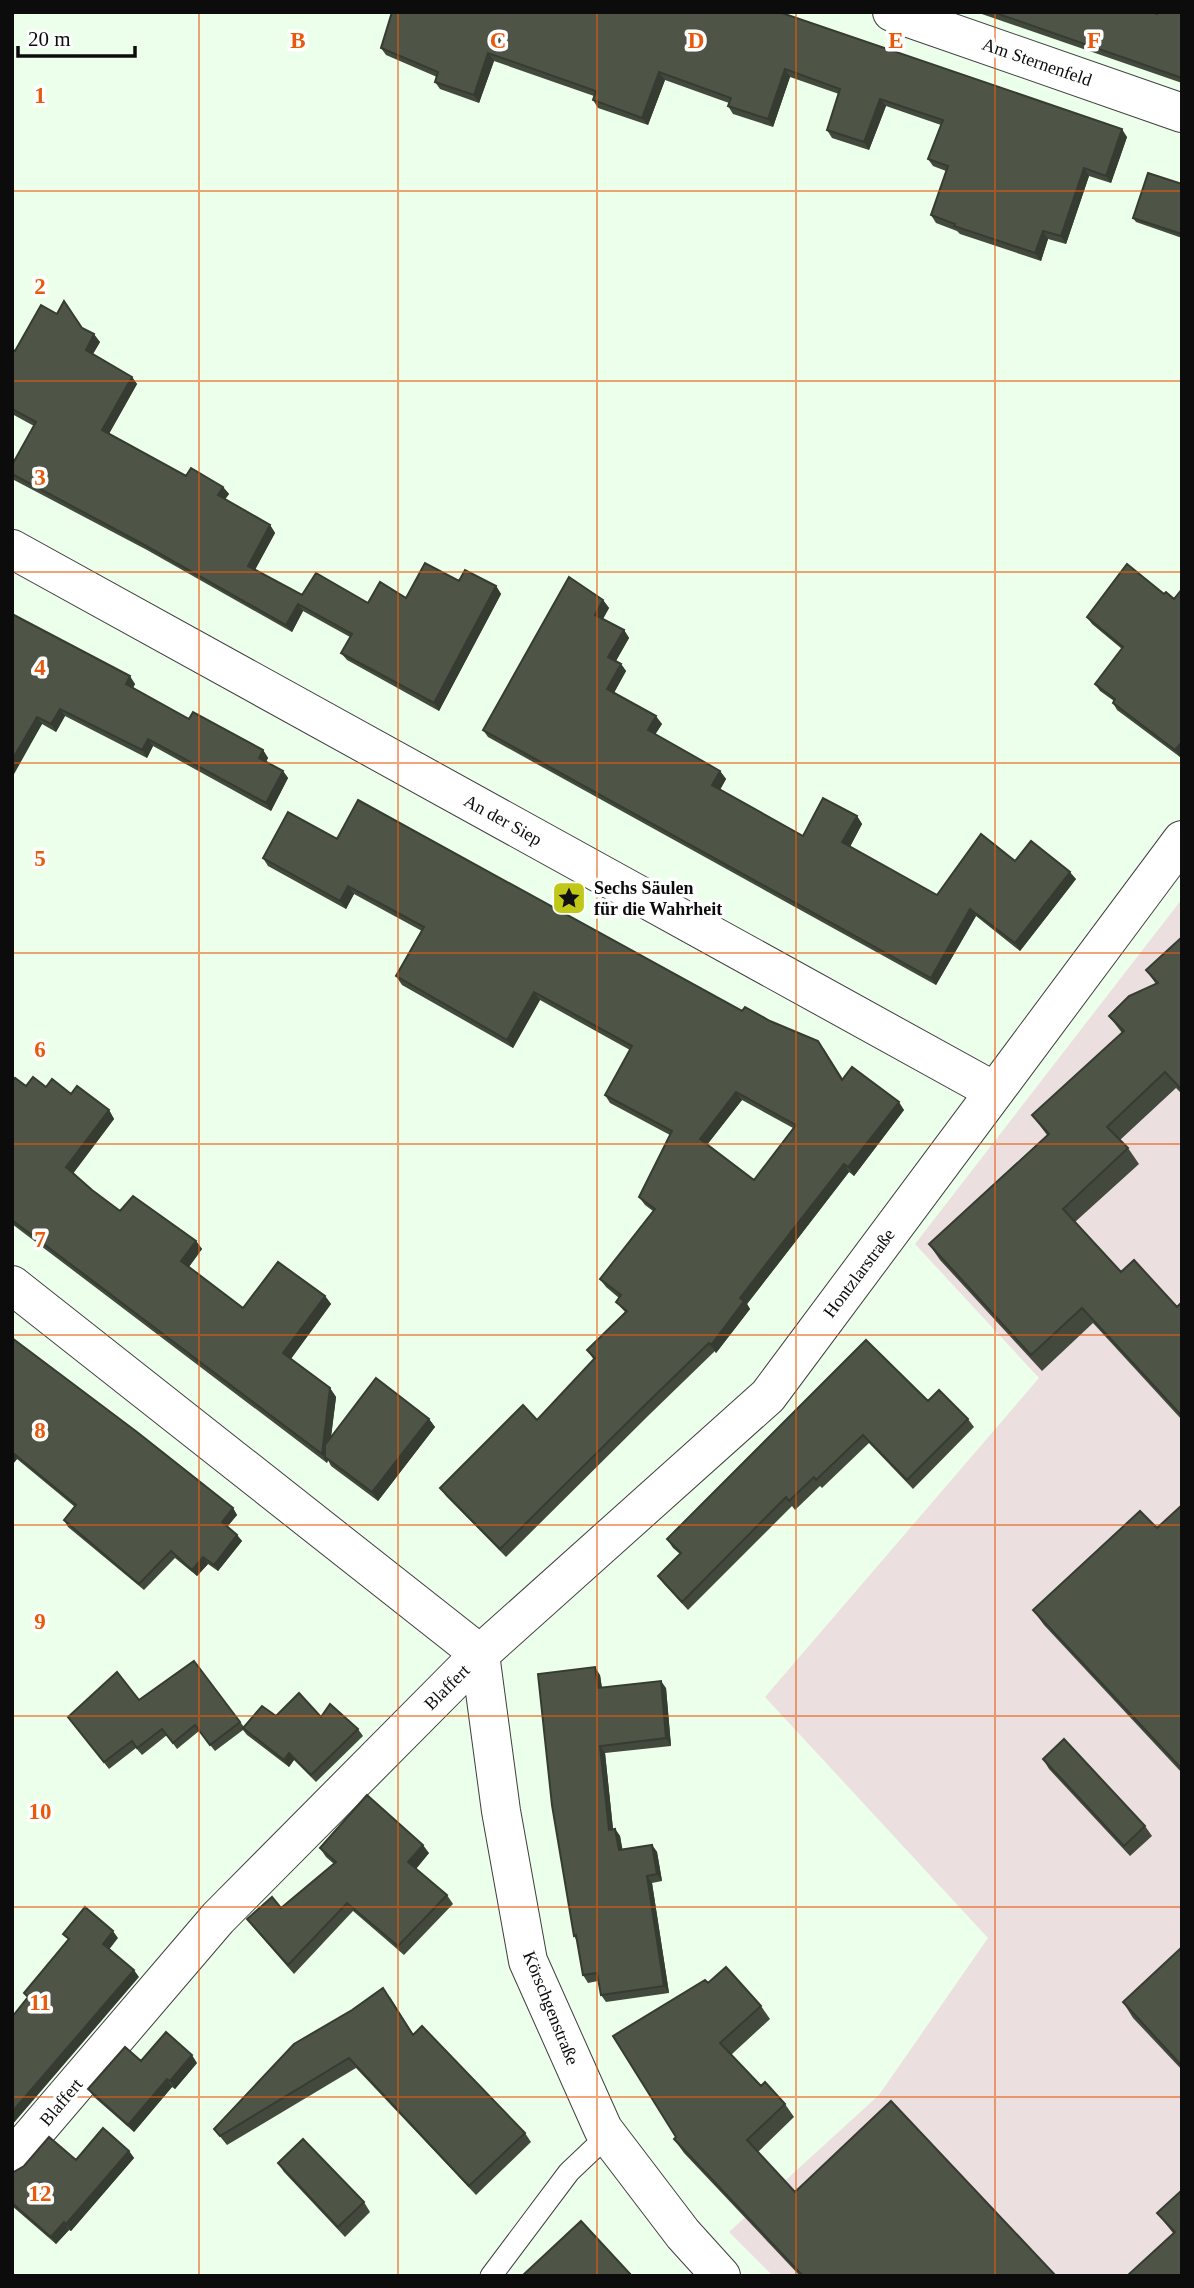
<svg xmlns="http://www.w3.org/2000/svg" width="1194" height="2288" font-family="Georgia,serif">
<rect width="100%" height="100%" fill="#ecffea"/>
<path fill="#ecdfdf" d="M 1182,899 L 1182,2276 L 773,2276 L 729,2232 L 879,2095 L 988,1938 L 765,1697 L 1039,1378 L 915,1244 Z"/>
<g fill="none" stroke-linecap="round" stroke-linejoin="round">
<g stroke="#3f3f3f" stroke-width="23">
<path id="service" d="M 491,2276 L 569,2172 L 608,2135"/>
</g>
<g stroke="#3f3f3f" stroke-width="40">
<path id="minor" d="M 892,12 L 1182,113
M 12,549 L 994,1091
M 12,1285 L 480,1654
M 480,1654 L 501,1811 L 528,1961 L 603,2129 L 683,2234 L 721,2276
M 12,2159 L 218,1918 L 480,1654 L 768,1396 L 1182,840"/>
</g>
<use href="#service" stroke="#fff" stroke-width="21"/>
<use href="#minor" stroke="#fff" stroke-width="38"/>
</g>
<path fill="#43493d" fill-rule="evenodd" d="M 779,12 L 1127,137 L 1111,183 L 1089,176 L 1066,244 L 1048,239 L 1041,261 L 960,234 L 957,231 L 936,223 L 931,215 L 946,171 L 933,166 L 928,159 L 941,125 L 886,106 L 869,150 L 832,138 L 827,130 L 839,94 L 790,77 L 773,127 L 733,114 L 728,106 L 729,103 L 665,80 L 648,125 L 598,108 L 593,100 L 594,96 L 494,61 L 479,103 L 440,89 L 435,82 L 437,77 L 386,55 L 381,48 Z
M 976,12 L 1152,12 L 1157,14 L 1182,12 L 1182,83 Z
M 1182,184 L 1182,238 L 1136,222 L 1133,218 Z
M 82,328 L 100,342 L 93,354 L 132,377 L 137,384 L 109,434 L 186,476 L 223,487 L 229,494 L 225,499 L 270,525 L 275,533 L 255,570 L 302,595 L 368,603 L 406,598 L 459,581 L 496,586 L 501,594 L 439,711 L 347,660 L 341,653 L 350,637 L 303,611 L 292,632 L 147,550 L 14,480 L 12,477 L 12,465 L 34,426 L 12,414 L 12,349 L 15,351 Z
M 1182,589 L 1182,755 L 1180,757 L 1117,710 L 1113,703 L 1114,701 L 1100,691 L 1095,684 L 1122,649 L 1092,624 L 1087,617 L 1164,594 L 1174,599 Z
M 603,600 L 609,608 L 603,619 L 624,630 L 629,638 L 616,661 L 621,664 L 626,671 L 614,693 L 662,724 L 655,734 L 720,771 L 726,779 L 720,790 L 803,836 L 857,816 L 862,824 L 850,847 L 937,895 L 1015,861 L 1076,879 L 1020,951 L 976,916 L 936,985 L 488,737 L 483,730 Z
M 12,614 L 135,684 L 133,688 L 189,719 L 263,750 L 268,758 L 266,762 L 283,771 L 288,778 L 271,811 L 153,746 L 147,758 L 65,716 L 56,732 L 42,724 L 12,775 Z
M 337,839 L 742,1011 L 770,1021 L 824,1049 L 843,1079 L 904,1110 L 854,1176 L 849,1172 L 796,1241 L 747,1304 L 750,1309 L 716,1353 L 715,1351 L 650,1414 L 506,1557 L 446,1496 L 440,1488 L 537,1420 L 594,1360 L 587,1350 L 625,1312 L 616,1302 L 619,1298 L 606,1287 L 600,1279 L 653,1211 L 645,1205 L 639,1197 L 670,1135 L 610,1103 L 605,1095 L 630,1050 L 540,1000 L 513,1048 L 402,985 L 396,976 L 422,931 L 354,894 L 346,909 L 268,866 L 263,858 ZM 742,1100 L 793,1128 L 754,1180 L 707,1145 Z
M 1182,937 L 1182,1094 L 1176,1088 L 1120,1140 L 1128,1148 L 1139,1164 L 1075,1222 L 1121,1272 L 1177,1307 L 1182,1302 L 1182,1420 L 1093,1323 L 1042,1371 L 940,1260 L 929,1244 L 1047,1135 L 1032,1115 L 1122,1033 L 1109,1016 L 1156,984 L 1146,970 Z
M 12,1082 L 26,1086 L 46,1087 L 71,1094 L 109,1110 L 114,1119 L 73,1173 L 92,1190 L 120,1211 L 196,1241 L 202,1249 L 189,1267 L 243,1308 L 325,1296 L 331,1304 L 291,1359 L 330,1388 L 336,1397 L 331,1438 L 429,1419 L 435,1427 L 378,1501 L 331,1466 L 328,1460 L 327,1463 L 12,1224 Z
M 12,1338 L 233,1508 L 237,1515 L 227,1527 L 237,1535 L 242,1541 L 218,1571 L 208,1564 L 197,1576 L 175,1558 L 144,1590 L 68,1527 L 64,1520 L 75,1507 L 17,1459 L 12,1465 Z
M 866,1340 L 928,1401 L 968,1419 L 974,1427 L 913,1489 L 869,1443 L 822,1488 L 820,1486 L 795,1510 L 792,1506 L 688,1610 L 664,1584 L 658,1576 L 680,1554 L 673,1548 L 667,1539 Z
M 1182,1505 L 1182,1773 L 1044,1625 L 1033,1610 L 1157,1528 Z
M 194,1661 L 244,1727 L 276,1716 L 321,1717 L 358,1729 L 363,1736 L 316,1782 L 294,1760 L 289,1767 L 247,1735 L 243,1730 L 215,1751 L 199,1731 L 177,1749 L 167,1735 L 142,1755 L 136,1748 L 109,1769 L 73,1723 L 139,1700 Z
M 600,1675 L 602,1688 L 666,1688 L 671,1746 L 605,1753 L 613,1829 L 615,1829 L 620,1836 L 622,1849 L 652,1845 L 657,1852 L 662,1881 L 652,1883 L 669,1993 L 606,2002 L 601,1995 L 598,1981 L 588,1983 L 583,1975 L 577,1941 L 574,1936 Z
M 1043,1759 L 1145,1826 L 1152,1836 L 1130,1856 L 1049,1769 Z
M 320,1848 L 429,1853 L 416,1869 L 447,1895 L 453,1904 L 404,1955 L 353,1911 L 294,1974 L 253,1927 L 247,1919 L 281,1908 L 334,1864 L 326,1857 Z
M 1182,1947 L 1182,2070 L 1133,2018 L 1123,2002 Z
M 708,1983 L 761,2006 L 770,2019 L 731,2055 L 761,2086 L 785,2104 L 794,2117 L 758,2152 L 795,2192 L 1056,2276 L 800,2276 L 684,2153 L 674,2139 L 676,2137 Z
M 390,1997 L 413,2034 L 525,2133 L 531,2142 L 476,2195 L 356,2068 L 227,2145 L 214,2129 Z
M 197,2063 L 175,2089 L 172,2087 L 134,2132 L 94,2097 L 88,2089 Z
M 129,2151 L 134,2158 L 71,2231 L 69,2230 L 56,2244 L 12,2206 L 12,2173 L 76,2160 Z
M 278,2163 L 364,2202 L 370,2212 L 345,2237 L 284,2172 Z
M 1182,2190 L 1182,2276 L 1173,2233 L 1157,2213 Z"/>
<path fill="#373c32" d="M 488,53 L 494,61 L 479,103 L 474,95 Z
M 785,69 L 790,77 L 773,127 L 768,119 Z
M 659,72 L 665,80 L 648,125 L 642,118 Z
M 880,99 L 886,106 L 869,150 L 864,142 Z
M 1122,129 L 1127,137 L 1111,183 L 1106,176 Z
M 1084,168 L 1089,176 L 1066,244 L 1061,236 Z
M 1043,231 L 1048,239 L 1041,261 L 1035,253 Z
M 94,334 L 100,342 L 91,357 L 86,350 Z
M 132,377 L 137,384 L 107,437 L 102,430 Z
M 223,487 L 229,494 L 223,502 L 218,495 Z
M 270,525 L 275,533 L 253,573 L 248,566 Z
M 496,586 L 501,594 L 439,711 L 434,703 Z
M 603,600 L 609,608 L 601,622 L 595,615 Z
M 298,604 L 303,611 L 292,632 L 286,625 Z
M 624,630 L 629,638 L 614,664 L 608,657 Z
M 621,664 L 626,671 L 612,696 L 607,689 Z
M 130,676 L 135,684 L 131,691 L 126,684 Z
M 60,709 L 65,716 L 56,732 L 51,724 Z
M 656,716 L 662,724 L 653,738 L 648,730 Z
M 37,717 L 42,724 L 13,776 L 12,760 Z
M 148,739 L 153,746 L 147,758 L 142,750 Z
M 1182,742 L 1182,755 L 1180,757 L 1175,750 Z
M 263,750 L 268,758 L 264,765 L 259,758 Z
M 283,771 L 288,778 L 271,811 L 266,803 Z
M 720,771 L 726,779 L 718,793 L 712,785 Z
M 857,816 L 862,824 L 848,850 L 842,842 Z
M 1070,872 L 1076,879 L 1020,951 L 1015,943 Z
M 348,886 L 354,894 L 346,909 L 340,901 Z
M 970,909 L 976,916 L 936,985 L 931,978 Z
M 534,992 L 540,1000 L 513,1048 L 507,1040 Z
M 736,1092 L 742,1100 L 705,1147 L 700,1139 Z
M 899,1102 L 904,1110 L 854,1176 L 848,1167 Z
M 109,1110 L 114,1119 L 72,1175 L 66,1167 Z
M 844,1164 L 849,1172 L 747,1304 L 750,1309 L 716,1353 L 711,1345 L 740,1298 Z
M 196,1241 L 202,1249 L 187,1269 L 181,1261 Z
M 325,1296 L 331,1304 L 289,1361 L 283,1353 Z
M 330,1388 L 336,1397 L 328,1459 L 325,1457 L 328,1460 L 327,1463 L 322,1454 Z
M 429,1419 L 435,1427 L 378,1501 L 372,1492 Z
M 13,1452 L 17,1459 L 12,1465 L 12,1452 Z
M 233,1508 L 237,1515 L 226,1528 L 222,1522 Z
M 237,1535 L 242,1541 L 218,1571 L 214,1565 Z
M 203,1557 L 208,1564 L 197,1576 L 192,1570 Z
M 595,1667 L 600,1675 L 603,1696 L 598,1688 Z
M 661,1681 L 666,1688 L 671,1746 L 666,1738 Z
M 600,1746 L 605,1753 L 614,1838 L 609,1830 Z
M 289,1753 L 294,1760 L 289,1767 L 284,1760 Z
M 615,1829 L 620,1836 L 624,1857 L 619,1850 Z
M 423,1845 L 429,1853 L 414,1871 L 408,1862 Z
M 652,1845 L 657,1852 L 662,1881 L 657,1874 Z
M 647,1876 L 652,1883 L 669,1993 L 664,1986 Z
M 113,1931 L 118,1938 L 108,1951 L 103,1944 Z
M 134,1970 L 139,1977 L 12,2125 L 12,2112 Z
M 192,2055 L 197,2063 L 175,2089 L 170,2081 Z
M 167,2079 L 172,2087 L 134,2132 L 128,2125 Z
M 129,2151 L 134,2158 L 71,2231 L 66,2224 Z
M 64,2222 L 69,2230 L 56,2244 L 51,2237 Z"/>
<path fill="#4e5547" stroke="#373c32" stroke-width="2" fill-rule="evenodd" d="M 392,12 L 779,12 L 1122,129 L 1106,176 L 1084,168 L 1061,236 L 1043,231 L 1035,253 L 954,226 L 955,224 L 931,215 L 948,166 L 928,159 L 943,120 L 880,99 L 864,142 L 827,130 L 840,89 L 785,69 L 768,119 L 728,106 L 731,98 L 659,72 L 642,118 L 593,100 L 596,91 L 488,53 L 474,95 L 435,82 L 438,72 L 381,48 Z
M 993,12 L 1152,12 L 1157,14 L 1158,12 L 1182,12 L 1182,78 Z
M 1148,173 L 1182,184 L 1182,234 L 1133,218 Z
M 64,301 L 82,328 L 94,334 L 86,350 L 132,377 L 102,430 L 186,476 L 191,468 L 223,487 L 218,495 L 270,525 L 248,566 L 302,595 L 316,573 L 368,603 L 380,582 L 406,598 L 425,563 L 459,581 L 465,570 L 496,586 L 434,703 L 341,653 L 352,634 L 298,604 L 286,625 L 141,543 L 12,474 L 12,465 L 36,422 L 12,409 L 12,349 L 15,351 L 41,305 L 57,314 Z
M 1127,564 L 1164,594 L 1166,592 L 1174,599 L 1182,589 L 1182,742 L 1175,750 L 1113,703 L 1115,699 L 1095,684 L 1123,647 L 1087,617 Z
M 569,577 L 603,600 L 595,615 L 624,630 L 608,657 L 621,664 L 607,689 L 656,716 L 648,730 L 720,771 L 712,785 L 803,836 L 823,798 L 857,816 L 842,842 L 937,895 L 981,834 L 1015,861 L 1031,841 L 1070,872 L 1015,943 L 970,909 L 931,978 L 483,730 Z
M 12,614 L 130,676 L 126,684 L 189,719 L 193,712 L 263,750 L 259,758 L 283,771 L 266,803 L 148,739 L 142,750 L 60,709 L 51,724 L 37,717 L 12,760 Z
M 358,800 L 742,1011 L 745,1007 L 770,1021 L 818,1041 L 842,1080 L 852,1067 L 899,1102 L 848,1167 L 844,1164 L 790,1233 L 740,1298 L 744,1301 L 711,1345 L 709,1343 L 644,1406 L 500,1549 L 440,1488 L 523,1405 L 537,1420 L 595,1358 L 587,1350 L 627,1311 L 616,1302 L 621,1295 L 600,1279 L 655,1209 L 639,1197 L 672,1131 L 605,1095 L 632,1046 L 534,992 L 507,1040 L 396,976 L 424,927 L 348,886 L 340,901 L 263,858 L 288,812 L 337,839 ZM 736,1092 L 796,1125 L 754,1180 L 700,1139 Z
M 1182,937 L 1182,1090 L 1165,1072 L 1107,1127 L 1128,1148 L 1063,1209 L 1121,1272 L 1134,1260 L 1177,1307 L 1182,1302 L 1182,1416 L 1082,1308 L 1031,1355 L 929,1244 L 1049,1134 L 1032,1115 L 1124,1031 L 1109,1016 L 1129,996 L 1158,983 L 1146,970 Z
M 33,1077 L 46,1087 L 52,1079 L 71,1094 L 77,1086 L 109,1110 L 66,1167 L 92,1190 L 120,1211 L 133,1196 L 196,1241 L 181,1261 L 243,1308 L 278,1262 L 325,1296 L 283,1353 L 330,1388 L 322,1454 L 12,1220 L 12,1082 L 15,1078 L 26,1086 Z
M 12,1338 L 137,1432 L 233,1508 L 222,1522 L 237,1535 L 214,1565 L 203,1557 L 192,1570 L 171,1551 L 139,1584 L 64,1520 L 76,1505 L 12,1452 Z
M 866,1340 L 928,1401 L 939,1390 L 968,1419 L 907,1480 L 863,1435 L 816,1480 L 814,1477 L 789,1501 L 786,1497 L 682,1602 L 658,1576 L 681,1553 L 667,1539 Z
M 376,1378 L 429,1419 L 372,1492 L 325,1457 L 325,1445 Z
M 1182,1505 L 1182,1769 L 1033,1610 L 1140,1511 L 1157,1528 Z
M 194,1661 L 240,1722 L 210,1745 L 195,1725 L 173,1743 L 162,1729 L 137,1748 L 132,1741 L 104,1762 L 68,1717 L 117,1672 L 139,1700 Z
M 595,1667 L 598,1688 L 661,1681 L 666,1738 L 600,1746 L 609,1830 L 615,1829 L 619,1850 L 652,1845 L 657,1874 L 647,1876 L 664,1986 L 601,1995 L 597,1973 L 583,1975 L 576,1935 L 574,1936 L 552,1805 L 538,1674 Z
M 299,1693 L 321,1717 L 330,1704 L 358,1729 L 311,1775 L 289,1753 L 284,1760 L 243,1728 L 262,1706 L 276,1716 Z
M 1064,1739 L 1145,1826 L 1124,1846 L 1043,1759 Z
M 367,1795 L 423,1845 L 408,1862 L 447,1895 L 398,1946 L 347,1903 L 288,1965 L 247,1919 L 272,1897 L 281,1908 L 336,1862 L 320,1848 Z
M 85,1907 L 113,1931 L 103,1944 L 134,1970 L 12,2112 L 12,2017 L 28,1997 L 24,1993 L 69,1939 L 63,1934 Z
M 1182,1947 L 1182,2066 L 1123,2002 Z
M 726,1967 L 761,2006 L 720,2043 L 761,2086 L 765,2082 L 785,2104 L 747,2140 L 795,2192 L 891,2101 L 1056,2276 L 803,2276 L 674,2139 L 676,2137 L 613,2036 L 705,1980 L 708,1983 Z
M 383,1988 L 413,2035 L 422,2026 L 525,2133 L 469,2186 L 349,2058 L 220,2136 L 214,2129 L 294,2044 L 352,2010 Z
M 166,2032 L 192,2055 L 170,2081 L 167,2079 L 128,2125 L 88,2089 L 125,2047 L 141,2061 Z
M 103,2128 L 129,2151 L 66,2224 L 64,2222 L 51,2237 L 12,2203 L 12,2173 L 24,2166 L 49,2137 L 76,2160 Z
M 303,2139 L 364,2202 L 338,2227 L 278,2163 Z
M 1182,2190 L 1182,2276 L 1127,2276 L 1175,2232 L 1157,2213 Z
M 581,2221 L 632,2276 L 522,2276 Z"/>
<path fill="none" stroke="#e8590c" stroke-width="2" stroke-opacity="0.55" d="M 199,12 L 199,2276M 398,12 L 398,2276M 597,12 L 597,2276M 796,12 L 796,2276M 995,12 L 995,2276M 12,191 L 1182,191M 12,381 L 1182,381M 12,572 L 1182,572M 12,763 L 1182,763M 12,953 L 1182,953M 12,1144 L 1182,1144M 12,1335 L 1182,1335M 12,1525 L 1182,1525M 12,1716 L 1182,1716M 12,1907 L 1182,1907M 12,2097 L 1182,2097"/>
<defs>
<g id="sight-square" transform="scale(1.75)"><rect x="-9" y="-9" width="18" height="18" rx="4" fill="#bfc718" stroke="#fff"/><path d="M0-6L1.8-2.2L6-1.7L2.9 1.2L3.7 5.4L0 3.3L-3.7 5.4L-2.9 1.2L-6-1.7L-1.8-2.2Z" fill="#111"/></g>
</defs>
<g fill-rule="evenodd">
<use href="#sight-square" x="569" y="898"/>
</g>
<g text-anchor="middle" stroke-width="7" stroke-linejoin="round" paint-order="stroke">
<g font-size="18" fill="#0c0c0c" stroke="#fff">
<text transform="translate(1037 62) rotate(19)" y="6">Am Sternenfeld</text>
<text transform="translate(503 820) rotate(29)" y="6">An der Siep</text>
<text transform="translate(859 1273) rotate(-53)" y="6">Hontzlarstraße</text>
<text transform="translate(447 1687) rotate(-45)" y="6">Blaffert</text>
<text transform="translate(551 2008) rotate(68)" y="6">Körschgenstraße</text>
<text transform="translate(61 2102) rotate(-50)" y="6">Blaffert</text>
</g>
<g font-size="18" font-weight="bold" fill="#0c0c0c" stroke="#fff" text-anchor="start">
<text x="594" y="894">Sechs Säulen<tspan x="594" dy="21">für die Wahrheit</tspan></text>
</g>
</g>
<g font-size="23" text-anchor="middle" font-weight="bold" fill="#e8590c" stroke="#fff" stroke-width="7" stroke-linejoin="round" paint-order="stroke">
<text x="298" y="48">B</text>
<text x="498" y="48">C</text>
<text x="696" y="48">D</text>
<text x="896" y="48">E</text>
<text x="1094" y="48">F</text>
<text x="40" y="103">1</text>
<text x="40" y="294">2</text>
<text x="40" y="485">3</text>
<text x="40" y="675">4</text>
<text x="40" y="866">5</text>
<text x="40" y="1057">6</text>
<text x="40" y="1247">7</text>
<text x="40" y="1438">8</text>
<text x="40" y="1629">9</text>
<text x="40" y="1819">10</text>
<text x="40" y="2010">11</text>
<text x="40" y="2201">12</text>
</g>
<rect width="1194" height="2288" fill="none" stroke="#0c0c0c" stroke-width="28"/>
<path d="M18 46v10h117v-10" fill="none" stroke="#0c0c0c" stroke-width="3.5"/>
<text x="28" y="46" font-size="21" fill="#0c0c0c" stroke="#ffffff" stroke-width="5" paint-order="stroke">20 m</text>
</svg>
